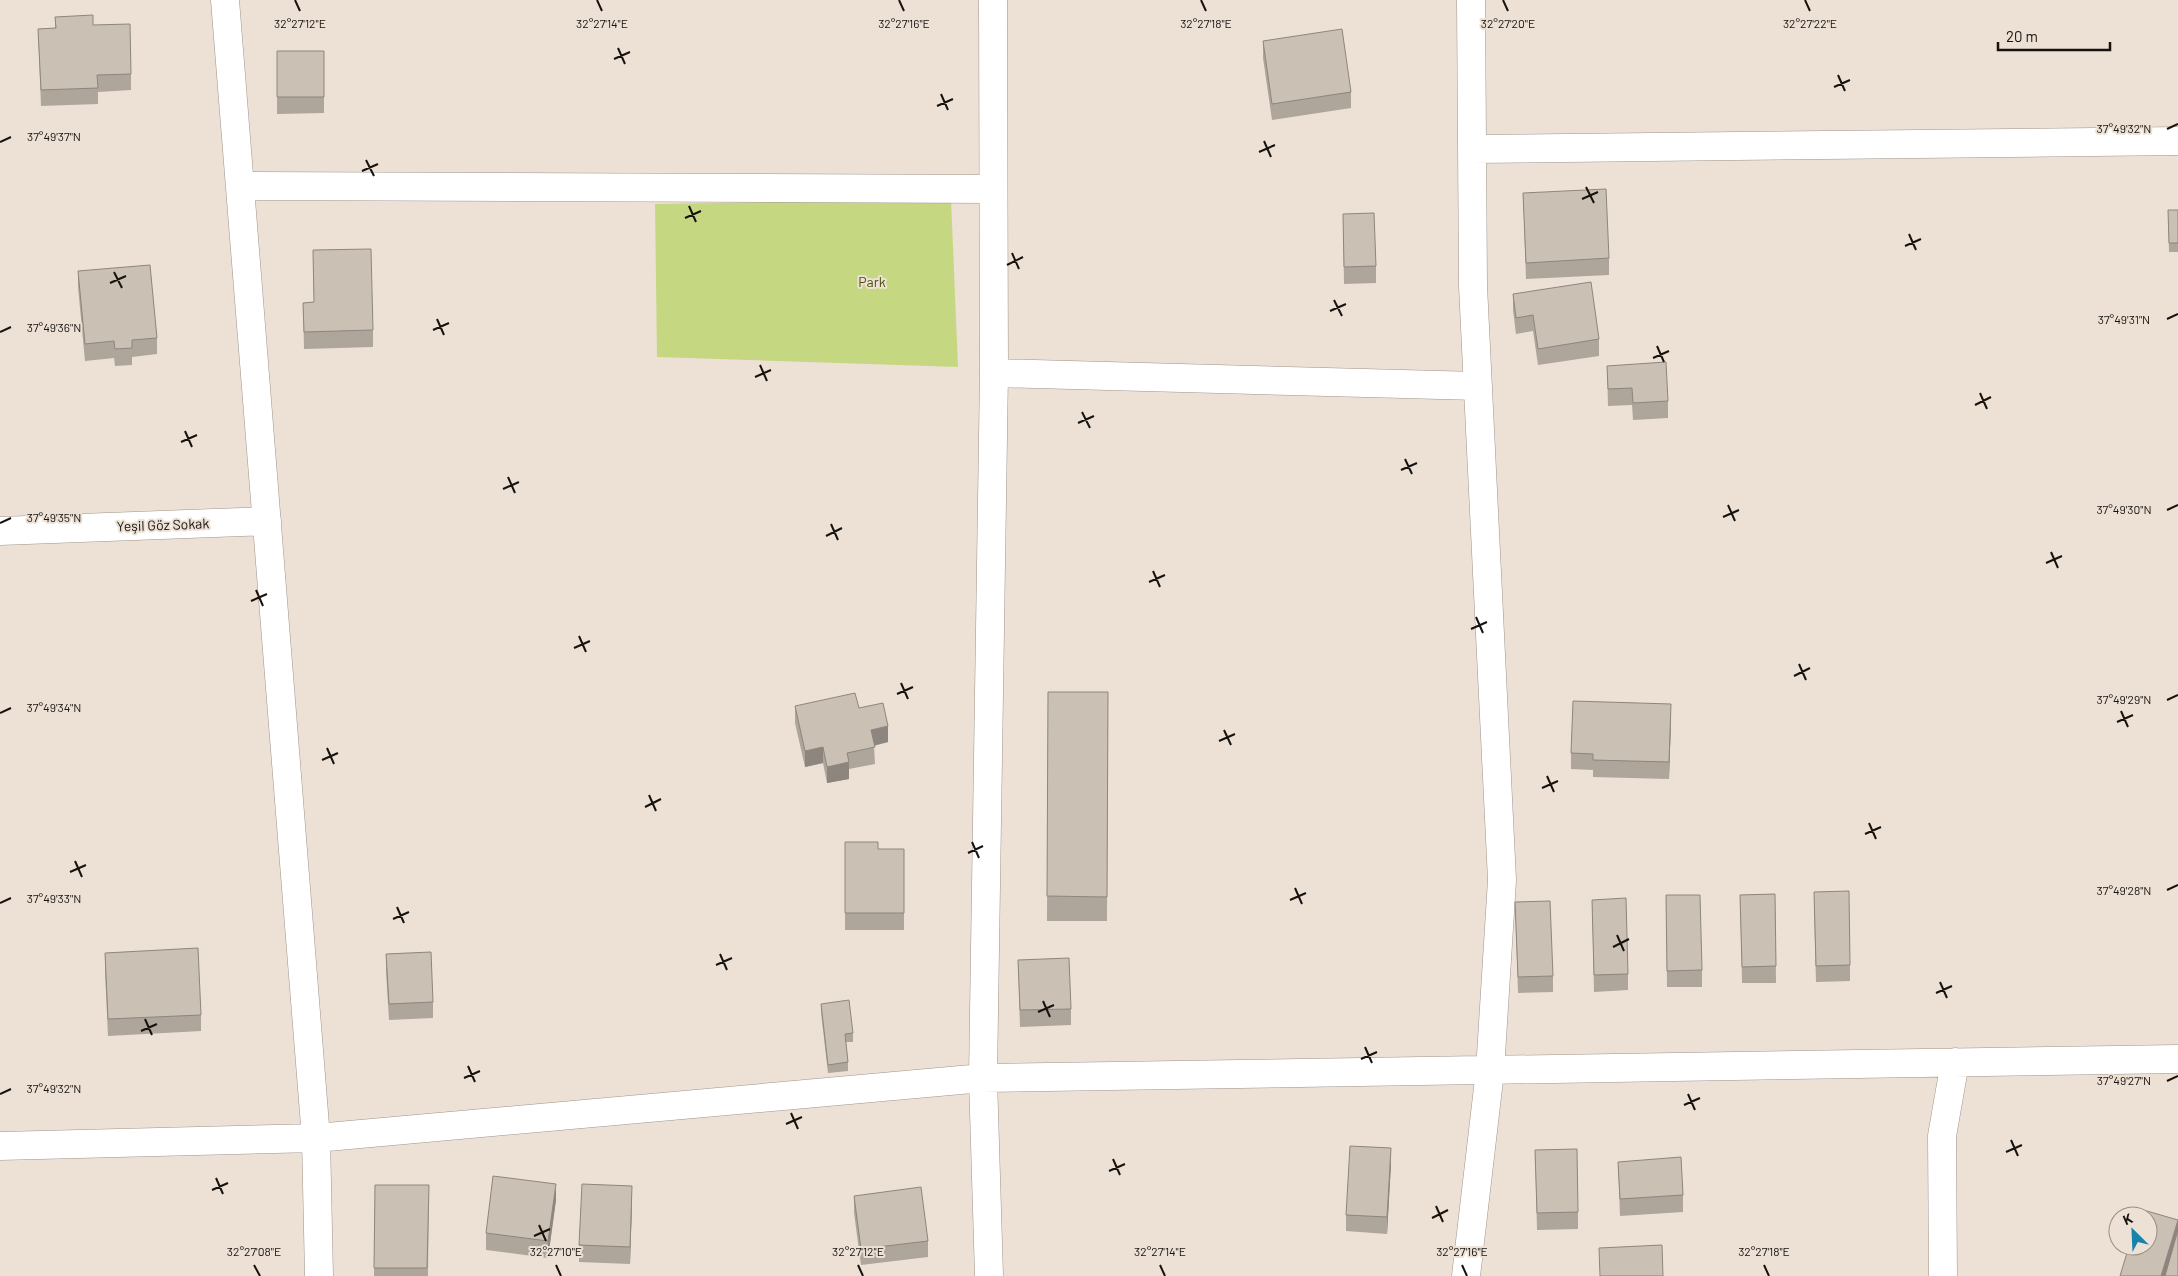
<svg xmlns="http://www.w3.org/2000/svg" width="2178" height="1276" font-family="Barlow,sans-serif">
<rect width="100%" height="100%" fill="#ede1d6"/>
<path fill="#c5d881" d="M 951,199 L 958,367 L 657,357 L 655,204 Z"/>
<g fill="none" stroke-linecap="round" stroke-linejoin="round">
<g stroke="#9f948a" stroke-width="29">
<path id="minor" d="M 225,0 L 316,1138 L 319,1276
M 1472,149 L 2178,141
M 240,186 L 993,189
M 994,373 L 1478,386
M 0,531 L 267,521
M 0,1146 L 316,1138 L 983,1078 L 2178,1059
M 989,1276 L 983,1078 L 994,373 L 993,0
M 1466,1276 L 1490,1071 L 1502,880 L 1473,286 L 1471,0
M 1943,1276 L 1942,1136 L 1955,1062"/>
</g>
<use href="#minor" stroke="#fff" stroke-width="28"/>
</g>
<path fill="#aea59b" d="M 55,17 L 93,25 L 131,74 L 131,90 L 98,92 L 98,104 L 41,106 L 38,29 L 55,28 Z
M 1263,41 L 1351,92 L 1351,108 L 1272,120 L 1263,58 Z
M 277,51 L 324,51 L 324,113 L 277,114 Z
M 1523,193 L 1609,258 L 1609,275 L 1526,279 Z
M 2168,210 L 2178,210 L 2178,252 L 2169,252 Z
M 1343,214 L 1376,266 L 1376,283 L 1344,284 Z
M 313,250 L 373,330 L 373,347 L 304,349 L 303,303 L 314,302 Z
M 78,271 L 157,338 L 157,354 L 132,357 L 132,365 L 115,366 L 114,358 L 85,361 L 78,287 Z
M 1513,294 L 1599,339 L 1599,356 L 1538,365 L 1533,331 L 1516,334 L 1513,310 Z
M 1607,366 L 1668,401 L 1668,418 L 1633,420 L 1632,405 L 1608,406 Z
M 1048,692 L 1108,692 L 1107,921 L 1047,921 Z
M 795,706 L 859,708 L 888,742 L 874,746 L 875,764 L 849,769 L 849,779 L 827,783 L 823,763 L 805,767 L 795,723 Z
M 1671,720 L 1669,779 L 1593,777 L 1593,770 L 1571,769 L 1571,753 Z
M 845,842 L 878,849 L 904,849 L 904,930 L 845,930 Z
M 1775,894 L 1776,983 L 1742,983 L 1740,895 Z
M 1666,895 L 1702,970 L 1702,987 L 1667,987 Z
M 1592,900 L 1628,974 L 1628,990 L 1594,992 Z
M 1515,902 L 1553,976 L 1553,992 L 1518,993 Z
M 1814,908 L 1850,965 L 1850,981 L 1816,982 Z
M 105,953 L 201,1015 L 201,1031 L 108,1036 L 105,970 Z
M 386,954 L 433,1002 L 433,1018 L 389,1020 L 386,971 Z
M 1018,960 L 1071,1009 L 1071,1025 L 1020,1027 Z
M 821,1004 L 853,1033 L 853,1042 L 846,1042 L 848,1062 L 848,1071 L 828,1073 L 821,1012 Z
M 1535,1150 L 1578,1212 L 1578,1229 L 1537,1230 Z
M 1618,1162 L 1683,1195 L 1683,1212 L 1620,1216 Z
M 1391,1164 L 1387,1234 L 1346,1231 L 1346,1215 Z
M 375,1185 L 429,1185 L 428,1276 L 374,1276 Z
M 854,1196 L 928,1241 L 928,1257 L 861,1265 L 854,1213 Z
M 556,1200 L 548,1258 L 486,1250 L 486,1233 Z
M 632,1202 L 630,1264 L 579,1262 L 579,1245 Z"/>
<path fill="#8d867e" d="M 1671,704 L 1671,720 L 1669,779 L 1669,762 Z
M 888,726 L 888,742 L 871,746 L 871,730 Z
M 823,747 L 823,763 L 805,767 L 805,751 Z
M 849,762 L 849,779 L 827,783 L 827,767 Z
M 1391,1148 L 1391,1164 L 1387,1234 L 1387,1217 Z
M 556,1184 L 556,1200 L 548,1258 L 548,1241 Z
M 632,1186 L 632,1202 L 630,1264 L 630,1247 Z
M 2178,1220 L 2178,1237 L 2166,1276 L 2161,1276 Z"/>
<path fill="#cac0b4" stroke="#8d867e" d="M 93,15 L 93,25 L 130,24 L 131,74 L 97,75 L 98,88 L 41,90 L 38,29 L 56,28 L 55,17 Z
M 1342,29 L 1351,92 L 1272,104 L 1263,41 Z
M 277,51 L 324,51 L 324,97 L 277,97 Z
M 1606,189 L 1609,258 L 1526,263 L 1523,193 Z
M 2168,210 L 2178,210 L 2178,243 L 2169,243 Z
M 1374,213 L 1376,266 L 1344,267 L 1343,214 Z
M 371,249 L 373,330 L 304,332 L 303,303 L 314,302 L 313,250 Z
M 150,265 L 157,338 L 132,340 L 132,348 L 115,349 L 114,341 L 85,344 L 78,271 Z
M 1591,282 L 1599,339 L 1538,349 L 1533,315 L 1516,318 L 1513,294 Z
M 1666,362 L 1668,401 L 1633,403 L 1632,388 L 1608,389 L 1607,366 Z
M 1048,692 L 1108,692 L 1107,897 L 1047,896 Z
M 855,693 L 859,708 L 883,703 L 888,726 L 871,730 L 875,747 L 847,753 L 849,762 L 827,767 L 823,747 L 805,751 L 795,706 Z
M 1573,701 L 1671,704 L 1669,762 L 1593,760 L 1593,754 L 1571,753 Z
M 845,842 L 878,842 L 878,849 L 904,849 L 904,913 L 845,913 Z
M 1849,891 L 1850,965 L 1816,966 L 1814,892 Z
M 1775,894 L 1776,966 L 1742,967 L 1740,895 Z
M 1666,895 L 1700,895 L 1702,970 L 1667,971 Z
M 1626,898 L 1628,974 L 1594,975 L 1592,900 Z
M 1550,901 L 1553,976 L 1518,977 L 1515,902 Z
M 198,948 L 201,1015 L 108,1019 L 105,953 Z
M 431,952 L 433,1002 L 389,1004 L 386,954 Z
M 1069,958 L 1071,1009 L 1020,1010 L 1018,960 Z
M 849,1000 L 853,1033 L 845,1034 L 848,1062 L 828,1065 L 821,1004 Z
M 1350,1146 L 1391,1148 L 1387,1217 L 1346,1215 Z
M 1577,1149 L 1578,1212 L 1537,1213 L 1535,1150 Z
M 1681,1157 L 1683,1195 L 1620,1199 L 1618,1162 Z
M 493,1176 L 556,1184 L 548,1241 L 486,1233 Z
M 582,1184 L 632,1186 L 630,1247 L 579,1245 Z
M 375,1185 L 429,1185 L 427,1268 L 374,1268 Z
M 921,1187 L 928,1241 L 861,1249 L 854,1196 Z
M 2140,1209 L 2178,1220 L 2161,1276 L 2120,1276 L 2129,1246 L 2148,1246 L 2148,1216 L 2138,1216 Z
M 2178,1230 L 2178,1276 L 2165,1276 Z
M 1662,1245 L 1663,1276 L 1600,1276 L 1599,1248 Z"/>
<path fill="none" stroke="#16120e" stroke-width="2" d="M 295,0 L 300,11M 597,0 L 602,11M 899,0 L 904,11M 1201,0 L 1206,11M 1503,0 L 1508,11M 1805,0 L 1810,11M 618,48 L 625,64M 614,59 L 630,52M 1838,75 L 1845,91M 1834,87 L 1850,80M 941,94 L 948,110M 937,106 L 953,99M 2167,129 L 2178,124M 1264,141 L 1271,157M 0,142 L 11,137M 1259,152 L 1275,145M 366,160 L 374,176M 362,171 L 378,164M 1586,187 L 1594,203M 1582,199 L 1598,192M 689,206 L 696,222M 685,218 L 701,211M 1909,234 L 1916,250M 1905,246 L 1921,239M 1012,253 L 1019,269M 1007,265 L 1023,257M 114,272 L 122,288M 110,283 L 126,276M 1334,300 L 1342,316M 1330,311 L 1346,304M 437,319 L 444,335M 2167,319 L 2178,314M 433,330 L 449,323M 0,332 L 11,327M 1657,346 L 1664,362M 1653,358 L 1669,351M 760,365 L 767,381M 755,377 L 771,370M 1980,393 L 1987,409M 1975,405 L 1991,397M 1082,412 L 1090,428M 1078,423 L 1094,416M 185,431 L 192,447M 181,442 L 197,435M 1405,459 L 1412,474M 1401,470 L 1417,463M 508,477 L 515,493M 503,489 L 519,482M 1728,505 L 1735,521M 2167,510 L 2178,505M 1723,517 L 1739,510M 0,523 L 11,518M 831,524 L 838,540M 826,536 L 842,528M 2051,552 L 2058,568M 2046,563 L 2062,556M 1153,571 L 1160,587M 1149,582 L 1165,575M 256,590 L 263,606M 251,601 L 267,594M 1476,617 L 1483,633M 1471,629 L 1487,622M 579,636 L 586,652M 574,648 L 590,641M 1799,664 L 1806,680M 1794,676 L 1810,668M 901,683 L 908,699M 897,694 L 913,687M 2167,700 L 2178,695M 2121,711 L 2128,727M 0,713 L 11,708M 2117,722 L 2133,715M 1224,730 L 1231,745M 1219,741 L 1235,734M 327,748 L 334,764M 322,760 L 338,753M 1547,776 L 1554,792M 1542,788 L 1558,781M 649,795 L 656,811M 645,807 L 661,799M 1869,823 L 1876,839M 1865,834 L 1881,827M 972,842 L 979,858M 968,853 L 983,846M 75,861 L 82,877M 70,872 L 86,865M 1295,888 L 1302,904M 2167,890 L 2178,885M 1290,900 L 1306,893M 0,903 L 11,898M 397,907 L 404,923M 393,919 L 409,912M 1617,935 L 1624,951M 1613,947 L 1629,939M 720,954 L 727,970M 716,965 L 732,958M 1940,982 L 1947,998M 1936,993 L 1952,986M 1043,1001 L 1050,1017M 1038,1012 L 1054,1005M 145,1019 L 152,1035M 141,1031 L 157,1024M 1365,1047 L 1372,1063M 1361,1059 L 1377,1052M 468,1066 L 475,1082M 464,1078 L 480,1071M 2167,1081 L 2178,1076M 0,1094 L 11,1089M 1688,1094 L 1695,1110M 1684,1105 L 1700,1098M 791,1113 L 798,1129M 786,1124 L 802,1117M 2011,1140 L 2018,1156M 2006,1152 L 2022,1145M 1113,1159 L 1120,1175M 1109,1171 L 1125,1164M 216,1178 L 223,1194M 212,1190 L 228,1183M 1436,1206 L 1443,1222M 1432,1218 L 1448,1210M 539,1225 L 546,1241M 534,1236 L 550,1229M 254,1265 L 260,1276M 556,1265 L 561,1276M 858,1265 L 863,1276M 1160,1265 L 1165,1276M 1462,1265 L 1467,1276M 1764,1265 L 1769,1276"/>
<g text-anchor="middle" stroke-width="4" stroke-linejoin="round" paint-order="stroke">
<g font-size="14" fill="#45500c" stroke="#ede1d6">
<text x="872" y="287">Park</text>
</g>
<g font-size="14" fill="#16120e" stroke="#ede1d6">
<text transform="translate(163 525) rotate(-2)" y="5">Yeşil Göz Sokak</text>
</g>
</g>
<g font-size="12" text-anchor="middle" fill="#16120e" stroke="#ede1d6" stroke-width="4" stroke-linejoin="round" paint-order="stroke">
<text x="300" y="28">32°27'12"E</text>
<text x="602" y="28">32°27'14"E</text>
<text x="904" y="28">32°27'16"E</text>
<text x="1206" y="28">32°27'18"E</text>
<text x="1508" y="28">32°27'20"E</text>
<text x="1810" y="28">32°27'22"E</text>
<text x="2124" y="133">37°49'32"N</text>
<text x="54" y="141">37°49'37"N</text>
<text x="2124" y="324">37°49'31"N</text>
<text x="54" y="332">37°49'36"N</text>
<text x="2124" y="514">37°49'30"N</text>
<text x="54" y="522">37°49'35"N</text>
<text x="2124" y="704">37°49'29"N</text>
<text x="54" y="712">37°49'34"N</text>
<text x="2124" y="895">37°49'28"N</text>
<text x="54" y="903">37°49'33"N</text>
<text x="2124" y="1085">37°49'27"N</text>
<text x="54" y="1093">37°49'32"N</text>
<text x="254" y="1256">32°27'08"E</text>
<text x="556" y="1256">32°27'10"E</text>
<text x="858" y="1256">32°27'12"E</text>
<text x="1160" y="1256">32°27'14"E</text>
<text x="1462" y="1256">32°27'16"E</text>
<text x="1764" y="1256">32°27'18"E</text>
</g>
<g transform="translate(2133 1231) rotate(336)"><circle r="24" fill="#ede1d6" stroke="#978e86"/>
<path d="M0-4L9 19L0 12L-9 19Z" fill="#1782ab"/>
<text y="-8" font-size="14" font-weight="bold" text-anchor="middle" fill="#16120e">K</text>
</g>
<path d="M1998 42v8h112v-8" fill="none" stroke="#16120e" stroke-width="2.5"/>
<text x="2006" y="42" font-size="15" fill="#16120e" stroke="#ede1d6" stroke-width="4" paint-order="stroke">20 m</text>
</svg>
